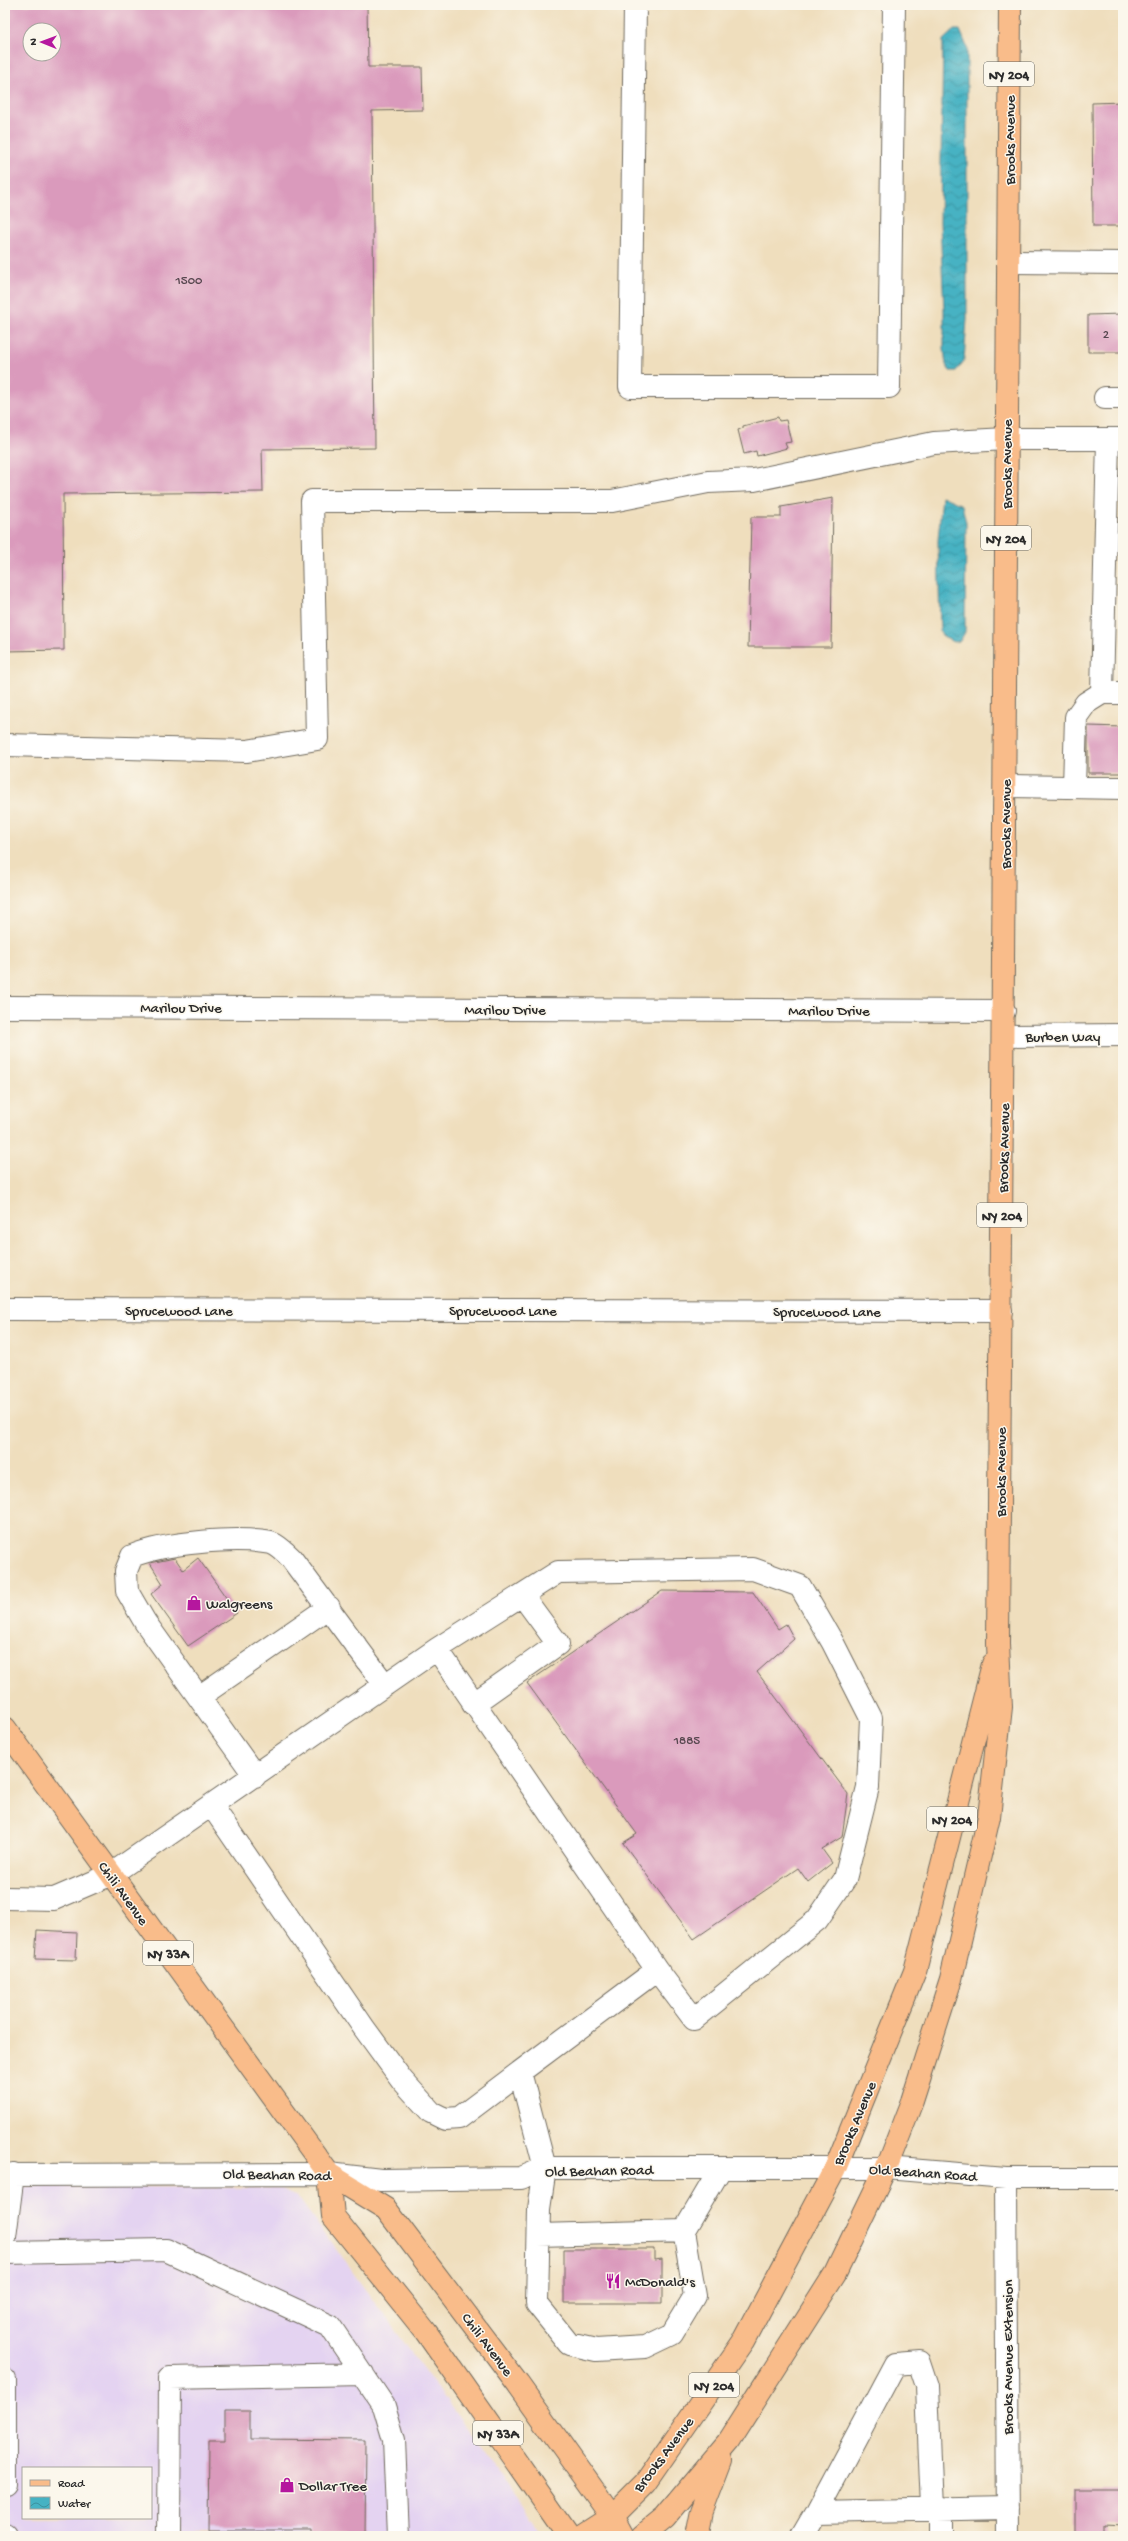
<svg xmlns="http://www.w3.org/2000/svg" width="1128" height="2541" font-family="'Gochi Hand',sans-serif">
<defs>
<pattern id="water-waves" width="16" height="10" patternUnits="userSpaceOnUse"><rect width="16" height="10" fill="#46b2c3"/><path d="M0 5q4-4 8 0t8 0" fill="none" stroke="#3b919f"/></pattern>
</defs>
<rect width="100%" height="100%" fill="#fbf7ec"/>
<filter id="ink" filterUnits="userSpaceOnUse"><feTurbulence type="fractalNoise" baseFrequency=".025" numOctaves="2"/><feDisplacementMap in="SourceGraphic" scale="8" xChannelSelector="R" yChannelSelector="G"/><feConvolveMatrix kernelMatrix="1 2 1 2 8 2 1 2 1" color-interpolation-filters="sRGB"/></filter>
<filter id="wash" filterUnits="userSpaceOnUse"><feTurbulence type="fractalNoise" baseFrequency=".012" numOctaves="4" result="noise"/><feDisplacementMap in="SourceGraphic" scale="16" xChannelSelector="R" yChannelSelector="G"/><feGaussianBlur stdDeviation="0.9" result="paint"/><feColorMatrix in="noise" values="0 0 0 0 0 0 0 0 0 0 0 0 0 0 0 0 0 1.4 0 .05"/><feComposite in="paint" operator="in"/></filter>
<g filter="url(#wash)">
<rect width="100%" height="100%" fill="#efdebd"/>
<path fill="#e4d3f1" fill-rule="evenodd" d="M 5,2186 L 264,2188 L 281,2189 L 297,2196 L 521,2503 L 541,2536 L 5,2536 ZM 23,2468 L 151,2468 L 151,2518 L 23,2518 Z"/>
<path fill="url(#water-waves)" stroke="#386e77" d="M 954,30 L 960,30 L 967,47 L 967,319 L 964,361 L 956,371 L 950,371 L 946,365 L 944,348 L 944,310 L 940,223 L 943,40 Z
M 942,496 L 962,505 L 966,523 L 965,632 L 960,641 L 954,642 L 943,637 L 940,631 L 938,540 Z"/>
<g id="blocks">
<path fill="#da9abc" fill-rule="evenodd" d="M 5,5 L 367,5 L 368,67 L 422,67 L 423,110 L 372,111 L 375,448 L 262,449 L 263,492 L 63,494 L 64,650 L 5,651 ZM 30,30 L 54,30 L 54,54 L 30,54 Z
M 1123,102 L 1123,226 L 1093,226 L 1092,103 Z
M 1123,314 L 1123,352 L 1088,352 L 1088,315 Z
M 778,417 L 779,421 L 786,420 L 791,442 L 785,443 L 787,448 L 757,456 L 756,451 L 744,454 L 738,430 L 743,428 L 743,426 Z
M 833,498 L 831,647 L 748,647 L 751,517 L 781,517 L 781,507 Z
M 1088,726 L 1123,727 L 1123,773 L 1088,773 Z
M 175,1558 L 183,1570 L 198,1558 L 237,1613 L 188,1646 L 151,1594 L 163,1584 L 150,1563 Z
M 662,1591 L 753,1592 L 778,1629 L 786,1624 L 794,1639 L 757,1672 L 848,1794 L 842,1837 L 822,1849 L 832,1863 L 808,1882 L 798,1868 L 694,1939 L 623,1843 L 637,1834 L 527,1683 Z
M 37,1930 L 77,1932 L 76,1960 L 35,1959 Z
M 564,2249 L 654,2249 L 654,2260 L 662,2259 L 662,2303 L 564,2303 Z
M 225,2411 L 250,2411 L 250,2439 L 366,2440 L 365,2536 L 311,2536 L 311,2530 L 208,2530 L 209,2440 L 225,2440 Z
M 1074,2489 L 1123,2489 L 1123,2526 L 1106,2525 L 1106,2536 L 1074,2536 Z"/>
</g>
</g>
<g filter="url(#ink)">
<use href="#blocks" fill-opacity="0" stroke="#706a5e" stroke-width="1"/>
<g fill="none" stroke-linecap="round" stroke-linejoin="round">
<g stroke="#706a5e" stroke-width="24">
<path id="minor" d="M 635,5 L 630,387 L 889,387 L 894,5
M 1008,262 L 1123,263
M 1105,398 L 1123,398
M 1102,693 L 1123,693
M 5,745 L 247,751 L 317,739 L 312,501 L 612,501 L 708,482 L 754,480 L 934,443 L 1006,439 L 1123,439
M 1006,786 L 1123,788
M 1074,787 L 1076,717 L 1086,703 L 1102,693 L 1108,439
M 5,1007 L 1004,1011
M 1004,1036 L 1123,1035
M 5,1309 L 1001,1311
M 437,1649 L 558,1572 L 753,1569 L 800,1586 L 833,1643 L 871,1718 L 868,1787 L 845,1879 L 817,1920 L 694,2019 L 657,1970
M 199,1697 L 329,1607
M 473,1704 L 558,1644 L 522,1595
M 255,1776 L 145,1622 L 127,1591 L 126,1571 L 132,1556 C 164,1543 237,1536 271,1543 C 278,1545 286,1553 291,1558 L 385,1685
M 212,1806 L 364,2028 L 402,2080 L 431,2112 L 445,2119 L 459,2118 L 520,2072
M 5,1898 L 54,1899 L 110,1875 L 437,1649 L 657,1970 L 520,2072 L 545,2168 L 539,2209 L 537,2304 L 569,2344 L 596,2350 L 645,2347 L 672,2334 L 695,2296 L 684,2231 L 721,2168
M 5,2175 L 329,2174 L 381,2180 L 521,2178 L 545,2168 L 886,2168 L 1006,2178 L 1123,2178
M 1006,2178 L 1008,2536
M 539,2235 L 684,2231
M 5,2237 L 13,2174
M 5,2253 L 166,2250 L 330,2326 L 384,2406 L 394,2440 L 398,2536
M 5,2380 L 5,2484
M 816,2512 L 895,2364 L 919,2362 L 927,2386 L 932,2509
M 5,2535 L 5,2536
M 169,2536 L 170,2378 L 363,2374
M 802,2536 L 816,2512 L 1008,2508
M 940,2536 L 940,2509"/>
</g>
<g stroke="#706a5e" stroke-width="24">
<path id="major" d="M 5,1728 L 329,2174 L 386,2209 L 518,2384 L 612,2516 L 623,2536
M 329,2174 L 333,2216 L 426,2332 L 569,2536
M 581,2536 L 612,2516 L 645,2483 L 743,2342 L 835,2169 L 915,1971 L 993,1664
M 642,2536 L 664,2518 L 728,2442 L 835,2274 L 886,2168 L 912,2101 L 951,1979 L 989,1817 L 1001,1707 L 998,1644 L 1010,5
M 697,2536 L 702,2511 L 721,2461"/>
</g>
<use href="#minor" stroke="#fff" stroke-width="22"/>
<use href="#major" stroke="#f9bc8a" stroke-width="22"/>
</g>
</g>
<defs>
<g id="shop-bare" transform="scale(1.2)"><path d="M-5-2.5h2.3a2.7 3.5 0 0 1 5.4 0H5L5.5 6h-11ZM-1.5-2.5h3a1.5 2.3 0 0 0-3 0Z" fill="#b5179e" stroke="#fbf7ec" stroke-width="2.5" paint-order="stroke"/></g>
<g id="restaurant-bare" transform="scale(1.2)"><path d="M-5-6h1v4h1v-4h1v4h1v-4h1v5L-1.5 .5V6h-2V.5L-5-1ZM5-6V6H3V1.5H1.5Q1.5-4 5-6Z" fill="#b5179e" stroke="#fbf7ec" stroke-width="2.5" paint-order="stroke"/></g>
</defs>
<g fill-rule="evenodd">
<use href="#shop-bare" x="194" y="1603"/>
<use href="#restaurant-bare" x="613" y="2281"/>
<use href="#shop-bare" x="287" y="2485"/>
</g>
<g text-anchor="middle" stroke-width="3" stroke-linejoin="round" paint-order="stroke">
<g font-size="13" fill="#57474f">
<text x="189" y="284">1500</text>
<text x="1106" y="338">2</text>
<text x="687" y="1744">1885</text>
</g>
<g fill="#fbf7ec" stroke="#696865" stroke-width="1">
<rect x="984" y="62" width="50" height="24" rx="3"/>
<rect x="981" y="526" width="50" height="24" rx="3"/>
<rect x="977" y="1203" width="50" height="24" rx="3"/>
<rect x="927" y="1807" width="50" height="24" rx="3"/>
<rect x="143" y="1941" width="50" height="24" rx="3"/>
<rect x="689" y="2373" width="50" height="24" rx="3"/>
<rect x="473" y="2421" width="50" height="24" rx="3"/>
</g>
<g font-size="14" font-weight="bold" fill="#2b2b2b">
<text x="1009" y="79">NY 204</text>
<text x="1006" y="543">NY 204</text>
<text x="1002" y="1220">NY 204</text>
<text x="952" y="1824">NY 204</text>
<text x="168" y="1958">NY 33A</text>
<text x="714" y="2390">NY 204</text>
<text x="498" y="2438">NY 33A</text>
</g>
<g font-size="15" fill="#2b2b2b" stroke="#fbf7ec">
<text transform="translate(1009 140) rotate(-90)" y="5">Brooks Avenue</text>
<text transform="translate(1006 464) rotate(-90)" y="5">Brooks Avenue</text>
<text transform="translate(1005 824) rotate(-90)" y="5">Brooks Avenue</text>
<text x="181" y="1012">Marilou Drive</text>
<text x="505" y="1014">Marilou Drive</text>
<text x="829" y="1015">Marilou Drive</text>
<text x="1063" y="1041">Burben Way</text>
<text transform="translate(1003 1148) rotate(-89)" y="5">Brooks Avenue</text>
<text x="179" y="1315">Sprucewood Lane</text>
<text x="503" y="1315">Sprucewood Lane</text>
<text x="827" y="1316">Sprucewood Lane</text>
<text transform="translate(1000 1472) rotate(-90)" y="5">Brooks Avenue</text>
<text transform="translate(124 1893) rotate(54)" y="5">Chili Avenue</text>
<text transform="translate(854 2123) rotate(-67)" y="5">Brooks Avenue</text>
<text transform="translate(599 2170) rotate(-1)" y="5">Old Beahan Road</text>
<text transform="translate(923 2172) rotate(4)" y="5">Old Beahan Road</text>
<text transform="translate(277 2174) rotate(1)" y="5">Old Beahan Road</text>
<text transform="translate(488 2344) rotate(53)" y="5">Chili Avenue</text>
<text transform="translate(1007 2357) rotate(-90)" y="5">Brooks Avenue Extension</text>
<text transform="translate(663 2454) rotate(-53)" y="5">Brooks Avenue</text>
</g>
<g font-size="15" fill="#2b2b2b" stroke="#fbf7ec" text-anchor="start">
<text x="206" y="1608">Walgreens</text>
<text x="625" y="2286">McDonald's</text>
<text x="299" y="2490">Dollar Tree</text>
</g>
</g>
<rect width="1128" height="2541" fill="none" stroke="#fbf7ec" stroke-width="20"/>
<rect x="22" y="2467" width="130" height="52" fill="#fbf7ec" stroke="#a8a59f"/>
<rect x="30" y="2480" width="20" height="6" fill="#f9bc8a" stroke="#a8a59f"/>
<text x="58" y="2487" font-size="12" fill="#2b2b2b">Road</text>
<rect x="30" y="2497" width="20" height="12" fill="url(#water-waves)" stroke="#a8a59f"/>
<text x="58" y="2507" font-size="12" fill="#2b2b2b">Water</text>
<g transform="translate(42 42) rotate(271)"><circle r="19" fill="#fbf7ec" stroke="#a8a59f"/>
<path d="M0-3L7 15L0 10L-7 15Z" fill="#b5179e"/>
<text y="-6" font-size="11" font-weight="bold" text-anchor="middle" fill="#2b2b2b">N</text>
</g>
</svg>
